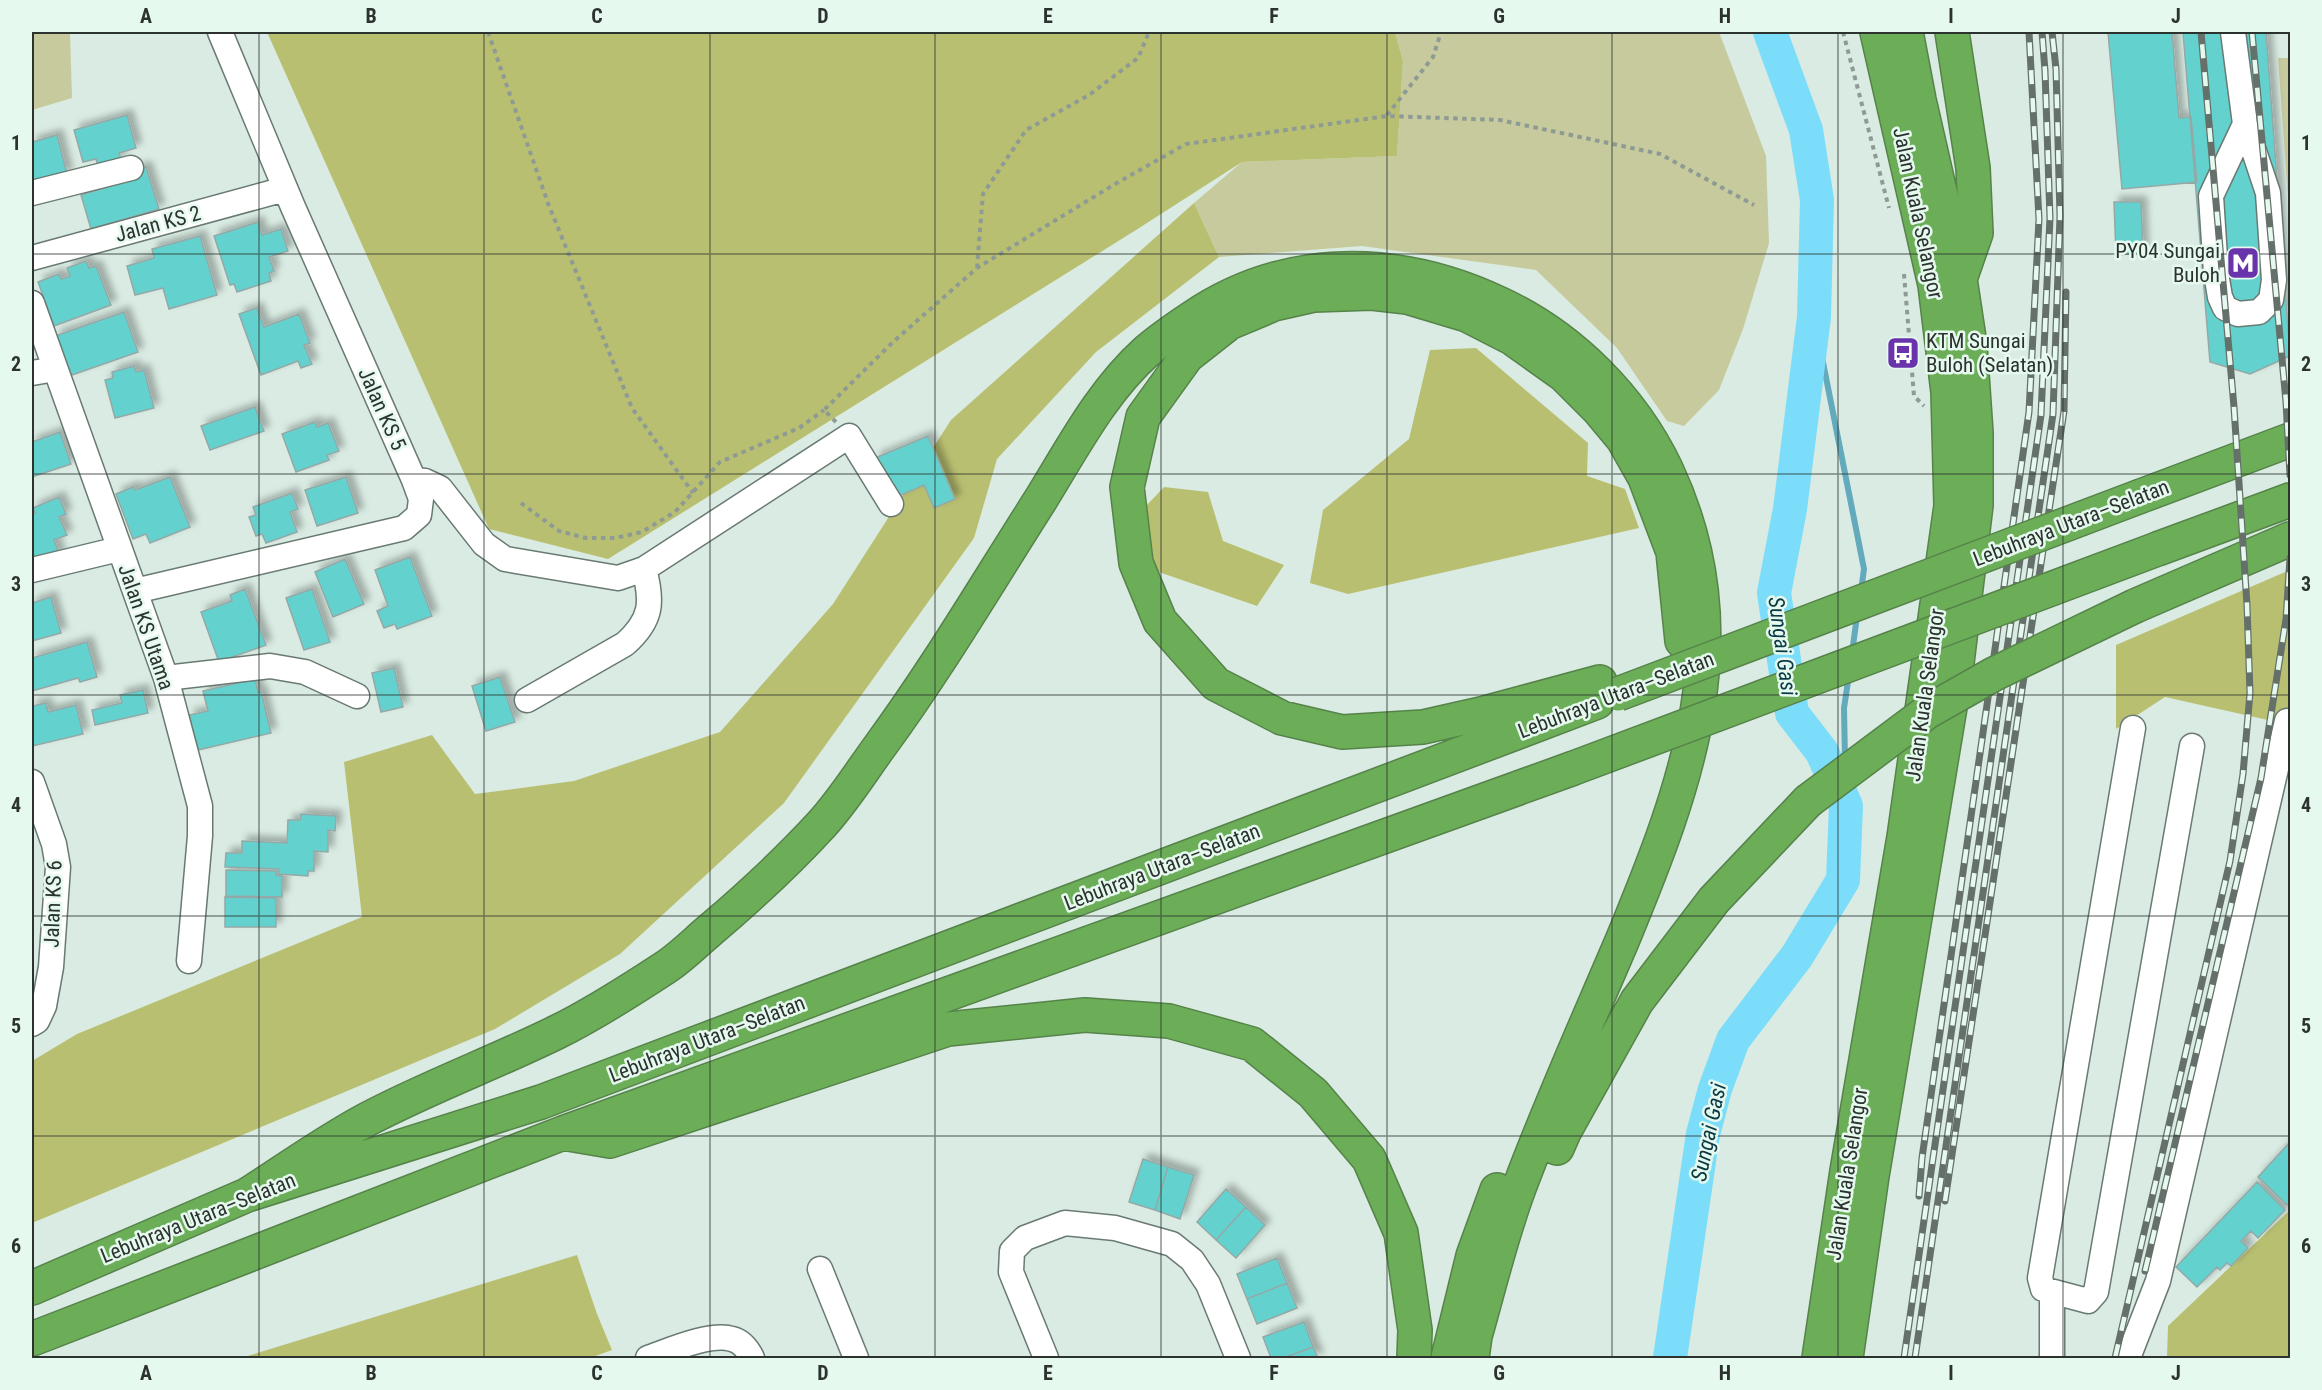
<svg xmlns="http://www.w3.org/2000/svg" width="2322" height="1390" font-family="'Roboto Condensed',sans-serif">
<defs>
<filter id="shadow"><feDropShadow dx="5.5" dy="-5.5" stdDeviation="3" flood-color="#0004"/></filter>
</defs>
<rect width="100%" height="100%" fill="#d9ebe2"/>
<path fill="#c6ca9c" d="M 32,32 L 70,32 L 72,98 L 32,110 Z
M 1395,32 L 1719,32 L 1766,156 L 1769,243 L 1743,329 L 1719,390 L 1684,426 L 1667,421 L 1617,348 L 1536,270 L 1362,246 L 1219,257 L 1194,203 L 1242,162 L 1397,156 L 1403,61 Z
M 2278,58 L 2290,58 L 2290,224 Z"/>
<path fill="#b9bf71" d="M 267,32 L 1395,32 L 1403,61 L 1397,156 L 1242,162 L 1136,230 L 608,559 L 489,529 Z
M 1194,203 L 1219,257 L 1096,352 L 997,459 L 974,538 L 784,803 L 620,954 L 495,1029 L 32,1223 L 32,1061 L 77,1034 L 362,917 L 344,762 L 432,735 L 475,794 L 574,781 L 720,732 L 833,604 L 951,420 Z
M 1476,348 L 1588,443 L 1587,476 L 1625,489 L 1639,528 L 1348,594 L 1310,583 L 1323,510 L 1409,439 L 1430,350 Z
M 1164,487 L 1208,492 L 1223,541 L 1284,565 L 1257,606 L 1153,570 L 1147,505 Z
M 2290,570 L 2290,725 L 2165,697 L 2116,729 L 2116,645 Z
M 2290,1210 L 2290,1358 L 2167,1358 L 2168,1326 Z
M 577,1255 L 597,1314 L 612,1350 L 590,1358 L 241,1358 Z"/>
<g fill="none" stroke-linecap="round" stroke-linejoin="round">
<path stroke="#63aabd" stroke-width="6" d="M 1814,317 L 1864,569 L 1861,591
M 1852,653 L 1857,616
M 1845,760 L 1844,708 L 1849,675
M 1845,786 L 1846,806"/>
<path stroke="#7bddfa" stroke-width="34" d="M 1670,1358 L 1703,1134 L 1715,1089 L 1733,1040 L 1797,956 L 1843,880 L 1846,806 L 1822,752 L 1792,713 L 1774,593 L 1790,509 L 1814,317 L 1817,200 L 1806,130 L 1770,32"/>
</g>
<path fill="#64d2ce" stroke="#94a9a7" stroke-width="1.5" filter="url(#shadow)" d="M 2108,32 L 2172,32 L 2179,118 L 2191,117 L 2197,182 L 2122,189 Z
M 2183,32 L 2266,32 L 2290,356 L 2250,374 L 2210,362 Z
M 127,115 L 136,148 L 119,153 L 121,159 L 98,166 L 96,159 L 83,162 L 74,130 Z
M 57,135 L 67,174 L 34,182 L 32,175 L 32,142 Z
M 146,167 L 159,209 L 91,229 L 81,195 L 137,178 L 134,170 Z
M 2114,202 L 2141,202 L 2143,253 L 2116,255 Z
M 258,222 L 262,235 L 281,229 L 288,251 L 269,257 L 274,271 L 269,273 L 271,281 L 237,292 L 234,284 L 230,285 L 214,236 Z
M 200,236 L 217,295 L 169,309 L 163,288 L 135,295 L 127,266 L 154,258 L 152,249 Z
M 86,261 L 89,268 L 96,266 L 111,305 L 54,326 L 38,282 L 59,274 L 61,279 L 70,276 L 67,268 Z
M 257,308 L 264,327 L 299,314 L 310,343 L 304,345 L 312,364 L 301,368 L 298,361 L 261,375 L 239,314 Z
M 124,312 L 138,352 L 69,376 L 55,336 Z
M 134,366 L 136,372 L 144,370 L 154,408 L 115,418 L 105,380 L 113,378 L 112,372 Z
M 255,407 L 264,431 L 210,450 L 201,426 Z
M 315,422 L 317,427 L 328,423 L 339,451 L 327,455 L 329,460 L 296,472 L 282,434 Z
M 60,432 L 71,464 L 32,477 L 32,442 Z
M 928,436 L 955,499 L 934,508 L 924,485 L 892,499 L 875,458 Z
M 170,477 L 190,527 L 150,543 L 146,534 L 133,539 L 116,494 L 133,487 L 135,490 Z
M 346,477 L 358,513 L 317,526 L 305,490 Z
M 292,493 L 298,509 L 290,512 L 297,532 L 266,543 L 262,534 L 256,536 L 249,517 L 256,515 L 253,507 Z
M 59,497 L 66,514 L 59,517 L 67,535 L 54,540 L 60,556 L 32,564 L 32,514 L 35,513 L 33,508 Z
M 410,557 L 432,616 L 397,629 L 395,624 L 384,628 L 377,611 L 388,606 L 375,570 Z
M 345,559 L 364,604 L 333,617 L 315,572 Z
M 245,589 L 266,645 L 219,662 L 201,612 L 232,601 L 230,595 Z
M 312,589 L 330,642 L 304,650 L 286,598 Z
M 51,597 L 61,633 L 32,641 L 32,603 Z
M 87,642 L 97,677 L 80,682 L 78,678 L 32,691 L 32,658 Z
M 394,668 L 403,707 L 381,712 L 372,673 Z
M 500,677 L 515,722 L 486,731 L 472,686 Z
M 255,679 L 258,692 L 261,691 L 271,733 L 198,750 L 189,715 L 208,711 L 203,691 Z
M 143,690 L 148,713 L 95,725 L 92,710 L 122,703 L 120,695 Z
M 46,703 L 48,712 L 76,705 L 83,734 L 32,746 L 32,706 Z
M 301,814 L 336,816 L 335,831 L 328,830 L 328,852 L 314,851 L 314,871 L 308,871 L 308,876 L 279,874 L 279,869 L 225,867 L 226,853 L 242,853 L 242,841 L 287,843 L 288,820 L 300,820 Z
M 226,870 L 276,871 L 276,875 L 282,876 L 282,897 L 226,896 Z
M 225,897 L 276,898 L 276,927 L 225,927 Z
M 2290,1142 L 2290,1201 L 2287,1205 L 2258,1177 Z
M 1143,1159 L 1168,1167 L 1155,1210 L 1129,1202 Z
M 1168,1167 L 1194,1175 L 1180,1219 L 1155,1210 Z
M 2257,1182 L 2285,1210 L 2258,1238 L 2251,1231 L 2241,1241 L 2248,1248 L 2231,1266 L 2227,1263 L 2220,1270 L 2217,1267 L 2197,1287 L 2176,1267 Z
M 1226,1189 L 1246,1207 L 1216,1240 L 1197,1222 Z
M 1246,1207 L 1265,1225 L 1236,1258 L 1216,1240 Z
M 1277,1258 L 1287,1283 L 1247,1299 L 1237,1274 Z
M 1287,1283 L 1297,1308 L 1257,1324 L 1247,1299 Z
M 1304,1322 L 1313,1347 L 1283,1358 L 1271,1358 L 1263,1337 Z
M 1313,1347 L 1318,1358 L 1283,1358 Z"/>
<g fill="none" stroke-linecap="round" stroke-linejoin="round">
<g stroke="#697a72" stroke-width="27">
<path id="minor" d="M 2233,32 L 2245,124 L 2268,193 L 2274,280 L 2271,300 L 2259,312 L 2238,314 L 2225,308 L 2220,297 L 2216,273 L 2211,196 L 2245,124
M 32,193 L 131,168
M 32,258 L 285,189
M 32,303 L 166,678 L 200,806 L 200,836 L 189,961
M 32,373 L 55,369
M 414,480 L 425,481 L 440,488 L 484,544 L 505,559 L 618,578 L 644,569 L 849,436 L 891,504
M 32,570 L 119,549
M 135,591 L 404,528 L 419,515 L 421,499 L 414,480 L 293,207 L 220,32
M 166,678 L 270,666 L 305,672 L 357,696
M 527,700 L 625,644 C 652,620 653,602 644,569
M 2133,728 L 2040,1278 L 2043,1289 L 2088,1301 L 2096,1292 L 2192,746
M 32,782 L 54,844 L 58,867 L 51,967 L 44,1006 L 37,1021 L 32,1024
M 820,1269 L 856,1358
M 2052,1292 L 2052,1358
M 648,1358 C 668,1351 711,1332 732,1339 C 741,1341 748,1350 752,1358
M 1046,1358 L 1011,1272 L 1012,1251 L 1025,1238 L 1065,1223 L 1115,1228 L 1172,1244 L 1192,1260 L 1208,1284 L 1238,1358
M 2128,1358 L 2158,1281 L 2287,721"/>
</g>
<g stroke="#56834a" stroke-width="36">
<path id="highway" d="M 1952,32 L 1973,168 L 1976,233 L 1960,279
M 2141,496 L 2290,440
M 2160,548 L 2290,500
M 2135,606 L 2290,539
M 1600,682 L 1485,713 L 1423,727 L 1342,732 L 1282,718 L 1216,684 L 1160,621 L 1136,563 L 1127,487 L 1143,417 L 1187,356 L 1229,323 L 1274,304 L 1314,295 L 1372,293 L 1407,297 L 1467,315 L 1512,338 L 1564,375 L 1598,409 L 1623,439 L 1645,478 L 1673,552 L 1682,641
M 563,1133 L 610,1141 L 948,1029 L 1085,1015 L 1169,1021 L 1252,1044 L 1313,1093 L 1369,1159 L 1401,1233 L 1415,1330 L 1414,1358
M 1557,1148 L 1564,1132 L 1637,1001 L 1714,900 L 1808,801
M 247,1195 C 286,1170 325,1142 366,1120 C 428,1087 494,1063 557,1032 C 594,1014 631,990 666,967 C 681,957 695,943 709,931 C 748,898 786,863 821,825 C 843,801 861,772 880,746 C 938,667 988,582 1041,499 C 1072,449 1102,391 1147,351 C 1161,339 1177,328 1192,318 C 1286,254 1399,256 1500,304 C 1571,337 1632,398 1666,469 C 1744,635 1687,784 1622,941 C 1587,1023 1550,1105 1519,1188 C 1501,1236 1489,1287 1475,1336 L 1472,1358
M 32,1288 L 247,1195 L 541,1102 L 1597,702
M 32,1339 L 563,1133 L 1571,769
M 1448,1358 L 1473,1256 L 1497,1190
M 1819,1358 L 1847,1171 L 1904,837 L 1951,506 L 1948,392 L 1935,285 L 1877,32
M 1846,1358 L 1872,1176 L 1956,671 L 1976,505 L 1976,433 L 1970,345 L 1960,279 L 1919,100 L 1906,32"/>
</g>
<path stroke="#8e9b94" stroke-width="4" stroke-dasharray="4.5 4.5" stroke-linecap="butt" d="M 488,32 L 549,206 L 632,408 L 693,493
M 1843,32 L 1889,208
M 1387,115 L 1433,57 L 1441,32
M 977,268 L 983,194 L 1026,130 L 1089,95 L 1138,58 L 1149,32
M 1904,274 L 1914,396 L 1924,406
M 836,422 L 824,410 L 893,342 L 977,268 L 1115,184 L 1186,144 L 1387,116 L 1500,120 L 1660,154 L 1754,205
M 521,503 L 559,531 L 586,538 L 615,538 L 642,532 L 675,512 L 720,462 L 799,428 L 824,410"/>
<use href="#minor" stroke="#fff" stroke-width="24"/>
<use href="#highway" stroke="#6cae58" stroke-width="33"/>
<g stroke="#65706a" stroke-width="7">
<path id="rail" d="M 2252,32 L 2286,402 L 2290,475
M 1919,1196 L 1922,1158 L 2029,412 L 2039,219 L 2029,32
M 1945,1201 L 2064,411 L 2066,292
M 2145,1271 L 2261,778 L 2286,619 L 2290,558
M 1904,1358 L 2041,415 L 2050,218 L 2045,71 L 2042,32
M 1915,1358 L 2053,414 L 2060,216 L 2056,69 L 2052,32
M 2115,1358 L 2230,861 L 2243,774 L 2250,693 L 2247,605 L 2234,407 L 2201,32"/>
</g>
<use href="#rail" stroke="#e6f9ef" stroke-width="4.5" stroke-dasharray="14" stroke-linecap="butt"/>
<g stroke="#56834a" stroke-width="36" stroke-linecap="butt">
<path id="highway-bridge" d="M 1618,694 L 2141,496
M 1571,769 L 2160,548
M 1808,801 L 1927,712 L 1994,674 L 2135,606"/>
</g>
<use href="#highway-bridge" stroke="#6cae58" stroke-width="33"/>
</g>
<path fill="none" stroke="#2c332f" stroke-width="1.5" stroke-opacity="0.55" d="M 259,32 L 259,1358M 484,32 L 484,1358M 710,32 L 710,1358M 935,32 L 935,1358M 1161,32 L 1161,1358M 1387,32 L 1387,1358M 1612,32 L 1612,1358M 1838,32 L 1838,1358M 2063,32 L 2063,1358M 32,254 L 2290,254M 32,474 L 2290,474M 32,695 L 2290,695M 32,916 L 2290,916M 32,1136 L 2290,1136"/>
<defs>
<g id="metro-square" transform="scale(1.725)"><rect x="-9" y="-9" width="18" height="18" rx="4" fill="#6934ab" stroke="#e6f9ef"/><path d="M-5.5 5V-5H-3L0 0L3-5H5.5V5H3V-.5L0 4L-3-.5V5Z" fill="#fff"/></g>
<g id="bus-square" transform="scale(1.725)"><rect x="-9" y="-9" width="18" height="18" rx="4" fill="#6934ab" stroke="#e6f9ef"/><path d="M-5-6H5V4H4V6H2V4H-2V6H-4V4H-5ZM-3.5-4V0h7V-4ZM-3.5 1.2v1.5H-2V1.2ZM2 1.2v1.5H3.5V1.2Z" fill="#fff"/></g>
</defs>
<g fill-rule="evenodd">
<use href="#metro-square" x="2243" y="263"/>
<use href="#bus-square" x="1903" y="353"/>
</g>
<g text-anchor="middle" stroke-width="5" stroke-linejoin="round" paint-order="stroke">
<g font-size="21" fill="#2c332f" stroke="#e6f9ef">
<text transform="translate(1918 213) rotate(78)" y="7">Jalan Kuala Selangor</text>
<text transform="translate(158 224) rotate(-15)" y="7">Jalan KS 2</text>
<text transform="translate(382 409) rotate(66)" y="7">Jalan KS 5</text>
<text transform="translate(2071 523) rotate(-21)" y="7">Lebuhraya Utara–Selatan</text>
<text transform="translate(146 627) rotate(71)" y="7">Jalan KS Utama</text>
<text transform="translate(1616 695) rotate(-21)" y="7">Lebuhraya Utara–Selatan</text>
<text transform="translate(1925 695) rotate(-82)" y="7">Jalan Kuala Selangor</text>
<text transform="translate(1162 867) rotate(-21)" y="7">Lebuhraya Utara–Selatan</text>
<text transform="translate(53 904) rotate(-88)" y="7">Jalan KS 6</text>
<text transform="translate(707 1039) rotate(-21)" y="7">Lebuhraya Utara–Selatan</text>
<text transform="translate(1847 1174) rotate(-81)" y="7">Jalan Kuala Selangor</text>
<text transform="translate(198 1218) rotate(-22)" y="7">Lebuhraya Utara–Selatan</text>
</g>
<g font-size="21" fill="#2c332f" stroke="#e6f9ef" text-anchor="end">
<text x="2220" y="258">PY04 Sungai<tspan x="2220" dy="24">Buloh</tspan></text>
<text x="1926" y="348" text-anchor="start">KTM Sungai<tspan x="1926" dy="24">Buloh (Selatan)</tspan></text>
</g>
<g font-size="22" font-style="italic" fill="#093945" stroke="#e6f9ef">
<text transform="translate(1783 646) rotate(82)" y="8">Sungai Gasi</text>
<text transform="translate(1708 1132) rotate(-78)" y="8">Sungai Gasi</text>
</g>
</g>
<rect width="2322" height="1390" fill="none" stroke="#e6f9ef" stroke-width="66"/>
<rect x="33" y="33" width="2256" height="1324" fill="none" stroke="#2c332f" stroke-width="2"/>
<g font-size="20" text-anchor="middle" font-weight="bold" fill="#2c332f">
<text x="146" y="23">A</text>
<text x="371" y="23">B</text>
<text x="597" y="23">C</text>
<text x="823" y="23">D</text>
<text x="1048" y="23">E</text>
<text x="1274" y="23">F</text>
<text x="1499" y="23">G</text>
<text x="1725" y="23">H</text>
<text x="1951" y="23">I</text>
<text x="2176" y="23">J</text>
<text x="16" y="150">1</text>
<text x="2306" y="150">1</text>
<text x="16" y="371">2</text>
<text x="2306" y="371">2</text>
<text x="16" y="591">3</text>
<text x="2306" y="591">3</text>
<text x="16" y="812">4</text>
<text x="2306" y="812">4</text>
<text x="16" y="1033">5</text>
<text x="2306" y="1033">5</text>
<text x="16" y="1253">6</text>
<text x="2306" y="1253">6</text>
<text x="146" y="1380">A</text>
<text x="371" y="1380">B</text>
<text x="597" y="1380">C</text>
<text x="823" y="1380">D</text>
<text x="1048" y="1380">E</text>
<text x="1274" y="1380">F</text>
<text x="1499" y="1380">G</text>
<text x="1725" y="1380">H</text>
<text x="1951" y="1380">I</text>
<text x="2176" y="1380">J</text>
</g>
</svg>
